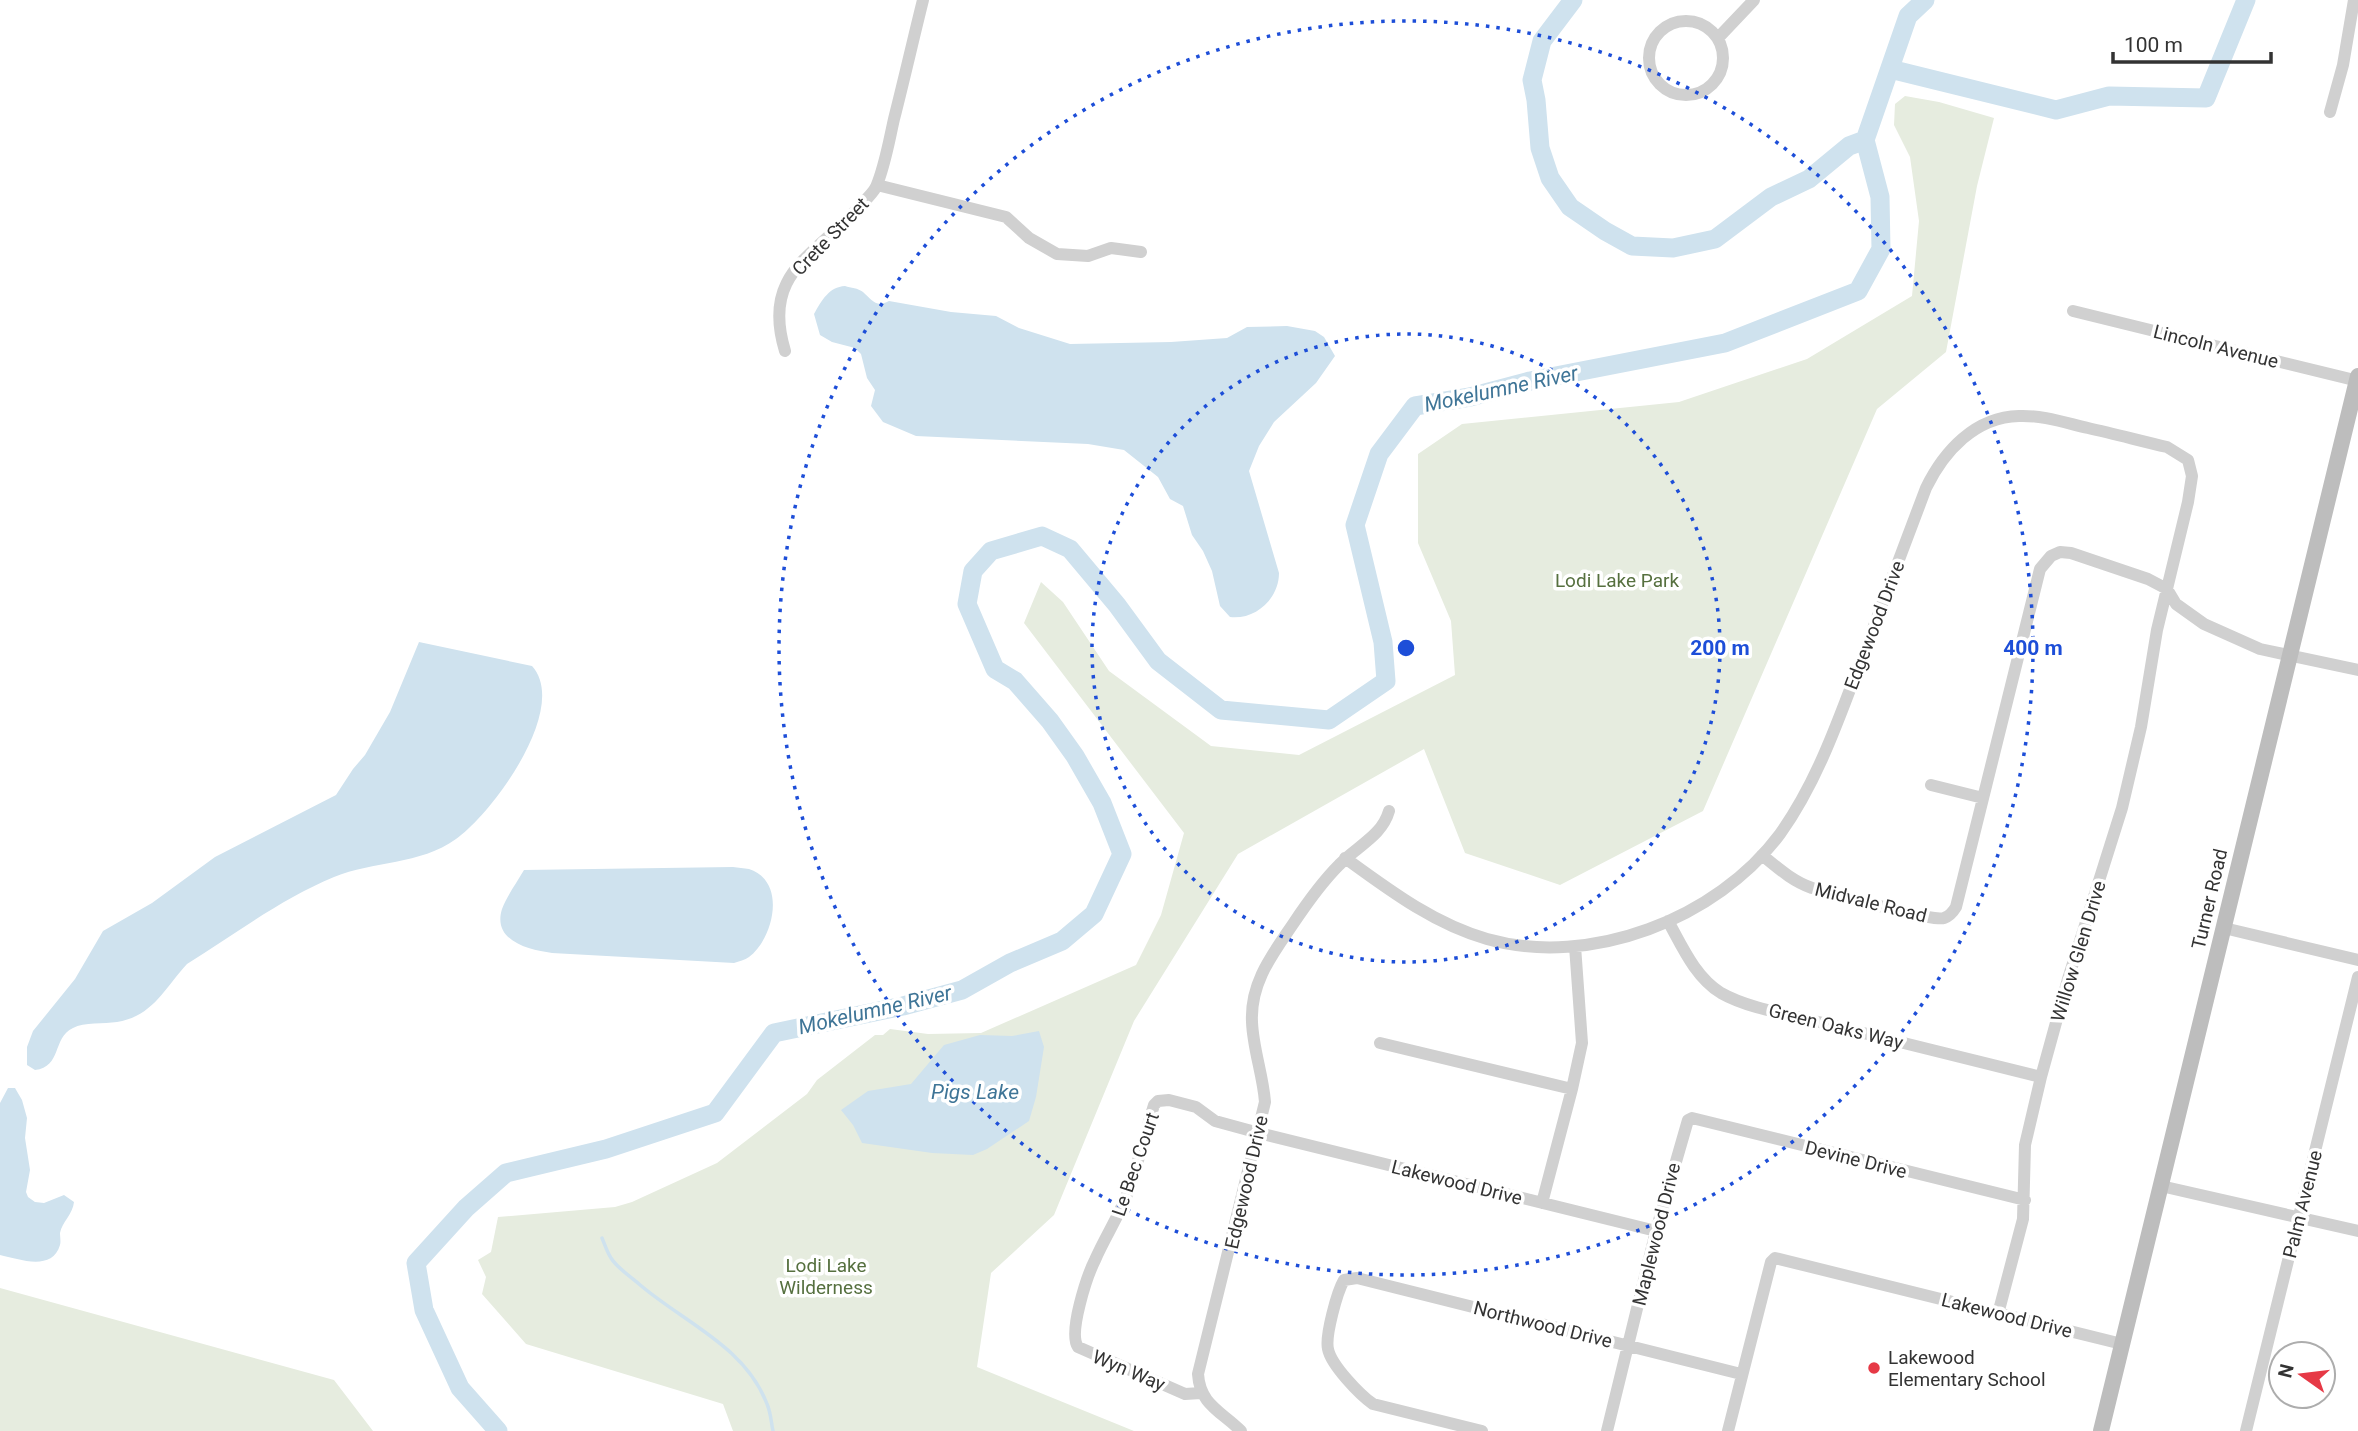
<svg xmlns="http://www.w3.org/2000/svg" width="2358" height="1431" font-family="Roboto,sans-serif">
<rect width="100%" height="100%" fill="#fff"/>
<path fill="#e6ecdf" d="M 1905,96 L 1939,102 L 1994,118 L 1977,186 L 1946,352 L 1877,409 L 1703,811 L 1560,885 L 1465,853 L 1424,749 L 1238,854 L 1134,1021 L 1054,1215 L 991,1273 L 977,1367 L 1134,1431 L 733,1431 L 723,1404 L 526,1344 L 482,1294 L 486,1277 L 478,1260 L 491,1252 L 498,1217 L 615,1207 L 632,1202 L 717,1163 L 807,1094 L 817,1080 L 875,1035 L 883,1035 L 890,1029 L 928,1034 L 981,1033 L 1136,965 L 1161,915 L 1184,833 L 1024,623 L 1041,582 L 1063,602 L 1109,671 L 1211,746 L 1299,755 L 1455,675 L 1451,621 L 1418,543 L 1418,454 L 1462,424 L 1679,402 L 1807,359 L 1912,296 L 1919,221 L 1910,157 L 1894,125 L 1895,104 Z
M 0,1288 L 334,1380 L 373,1431 L 0,1431 Z"/>
<path fill="#cfe2ee" d="M 845,286 C 851,288 858,288 863,292 C 872,300 876,308 889,301 L 951,312 L 996,316 L 1019,328 L 1070,344 L 1171,342 L 1227,338 L 1247,327 L 1287,326 L 1315,331 L 1324,337 L 1335,356 L 1316,383 L 1274,422 L 1259,446 L 1249,471 L 1279,573 C 1279,599 1255,620 1230,617 L 1220,606 L 1212,571 L 1203,551 L 1192,535 L 1183,506 L 1170,499 L 1158,477 L 1124,450 L 1088,444 L 916,436 L 883,422 L 871,406 L 875,390 L 867,378 L 861,354 L 855,348 L 832,342 L 820,335 L 814,314 C 822,300 829,287 845,286 Z
M 419,642 L 532,666 C 570,708 492,814 456,839 C 420,865 373,861 334,877 C 281,899 235,934 187,964 C 164,989 153,1016 117,1022 C 104,1024 84,1022 73,1028 C 52,1038 62,1067 35,1070 L 27,1065 L 27,1047 L 33,1031 L 75,979 L 103,931 L 152,903 L 215,857 L 336,795 L 353,769 L 365,755 L 390,712 Z
M 733,867 C 738,868 744,868 749,869 C 787,881 774,938 749,957 C 745,960 739,961 734,963 L 552,953 C 529,950 492,941 502,909 C 507,896 517,882 524,870 Z
M 1039,1031 L 1044,1047 L 1036,1097 L 1029,1121 L 987,1149 L 973,1155 L 932,1153 L 862,1143 L 853,1125 L 841,1110 L 868,1091 L 911,1084 L 944,1045 L 980,1035 L 1012,1036 Z
M 8,1088 L 15,1088 L 22,1100 L 27,1118 L 25,1138 L 30,1170 L 26,1192 L 28,1197 L 35,1202 L 44,1203 L 64,1195 L 74,1202 C 73,1214 62,1222 60,1233 C 60,1236 61,1242 60,1245 C 52,1272 19,1259 0,1255 L 0,1103 Z"/>
<g fill="none" stroke-linecap="round" stroke-linejoin="round">
<path stroke="#cfe2ee" stroke-width="3.5" d="M 602,1238 C 605,1245 607,1252 611,1258 C 617,1268 630,1276 639,1284 C 683,1322 745,1346 767,1404 C 771,1413 771,1422 773,1431"/>
<path stroke="#cfe2ee" stroke-width="19" d="M 1890,69 L 2056,110 L 2109,96 L 2206,98 L 2246,0
M 1865,140 L 1908,16 L 1925,0
M 498,1431 L 460,1388 L 424,1310 L 416,1263 L 466,1208 L 506,1173 L 606,1149 L 715,1113 L 774,1033 L 903,1006 L 962,990 L 1010,963 L 1062,941 L 1094,914 L 1122,854 L 1102,803 L 1075,756 L 1050,721 L 1015,681 L 995,669 L 967,604 L 973,571 L 991,551 L 1042,536 L 1070,549 L 1117,605 L 1158,661 L 1221,710 L 1329,720 L 1386,681 L 1383,642 L 1355,525 L 1379,454 L 1415,406 L 1470,397 L 1530,381 L 1725,343 L 1858,291 L 1881,249 L 1880,197 L 1865,140 L 1849,146 L 1809,179 L 1771,197 L 1715,239 L 1673,248 L 1632,246 L 1605,231 L 1570,207 L 1550,178 L 1540,148 L 1536,100 L 1532,80 L 1542,41 L 1573,0"/>
<path stroke="#d0d0d0" stroke-width="12" d="M1649 58a37 37 0 1 1 74 0a37 37 0 1 1-74 0Z
M 1718,38 L 1754,0
M 2330,112 L 2343,65 L 2354,0
M 877,185 L 1006,217 L 1029,238 L 1057,254 L 1088,256 L 1111,248 L 1141,252
M 2073,311 L 2358,381
M 785,351 C 762,275 811,258 855,211 C 862,203 872,195 876,187 C 885,166 889,141 894,119 C 904,80 913,40 923,0
M 1931,785 L 1983,798
M 1762,855 C 1778,868 1792,881 1812,888 C 1833,893 1930,922 1944,918 C 1950,916 1953,912 1956,907 L 2040,569 L 2051,556 L 2060,552 L 2071,553 L 2148,579 L 2167,589 L 2176,604 L 2204,624 L 2260,649 L 2358,670
M 1345,858 C 1389,890 1434,924 1487,939 C 1590,968 1717,919 1780,834 C 1815,785 1836,727 1857,671 C 1880,610 1903,549 1926,488 C 1944,451 1975,417 2019,416 C 2042,415 2066,423 2088,428 C 2115,434 2141,441 2167,447 L 2188,460 L 2192,476 L 2188,502 L 2157,630 L 2141,727 L 2122,808 L 2068,979 L 2041,1077 L 2025,1145 L 2023,1219 L 1998,1314
M 1668,921 C 1682,946 1695,977 1721,993 C 1749,1009 1792,1015 1823,1023 C 1896,1041 1968,1059 2041,1077
M 2224,928 L 2358,960
M 1380,1043 L 1572,1089
M 2161,1186 L 2358,1231
M 1542,1203 L 1572,1089 L 1582,1043 L 1575,946
M 1201,1393 L 1185,1394 L 1078,1347 C 1068,1333 1087,1276 1095,1260 C 1105,1237 1119,1216 1128,1192 C 1138,1164 1145,1134 1154,1105 L 1158,1101 L 1169,1100 L 1196,1107 L 1215,1121 L 1259,1133 L 1656,1231
M 1241,1431 C 1221,1411 1200,1405 1198,1374 L 1265,1102 C 1263,1075 1253,1049 1252,1022 C 1250,983 1272,955 1293,924 C 1307,903 1321,883 1339,865 C 1357,846 1382,836 1389,811
M 1482,1431 L 1373,1404 C 1360,1395 1331,1365 1328,1349 C 1325,1336 1337,1292 1344,1280 L 1357,1278 L 1741,1374
M 1607,1431 L 1656,1231 L 1688,1120 L 1692,1118 L 2025,1200
M 1728,1431 L 1771,1262 L 1775,1258 L 2122,1344
M 2246,1431 L 2358,977"/>
<path stroke="#bdbdbd" stroke-width="16" d="M 2101,1431 L 2358,376"/>
</g>
<g fill="none" stroke="#1d4ed8" stroke-width="3.5" stroke-dasharray="3.5 7">
<circle cx="1406" cy="648" r="314"/>
<circle cx="1406" cy="648" r="627"/>
</g>
<circle fill="#e63946" stroke="#fff" stroke-width="2.5" cx="1874" cy="1368" r="7"/>
<g text-anchor="middle" stroke-width="7" stroke-linejoin="round" paint-order="stroke">
<g font-size="19" fill="#333" stroke="#fff">
<text transform="translate(830 236) rotate(-46)" y="7">Crete Street</text>
<text transform="translate(2216 346) rotate(14)" y="7">Lincoln Avenue</text>
<text transform="translate(1874 625) rotate(-69)" y="7">Edgewood Drive</text>
<text transform="translate(2209 899) rotate(-77)" y="7">Turner Road</text>
<text transform="translate(1871 902) rotate(14)" y="7">Midvale Road</text>
<text transform="translate(2078 951) rotate(-73)" y="7">Willow Glen Drive</text>
<text transform="translate(1836 1026) rotate(14)" y="7">Green Oaks Way</text>
<text transform="translate(1856 1159) rotate(14)" y="7">Devine Drive</text>
<text transform="translate(1135 1164) rotate(-71)" y="7">Le Bec Court</text>
<text transform="translate(1246 1182) rotate(-77)" y="7">Edgewood Drive</text>
<text transform="translate(1457 1182) rotate(14)" y="7">Lakewood Drive</text>
<text transform="translate(2302 1204) rotate(-76)" y="7">Palm Avenue</text>
<text transform="translate(1656 1234) rotate(-76)" y="7">Maplewood Drive</text>
<text transform="translate(2007 1315) rotate(14)" y="7">Lakewood Drive</text>
<text transform="translate(1543 1324) rotate(14)" y="7">Northwood Drive</text>
<text transform="translate(1129 1370) rotate(23)" y="7">Wyn Way</text>
</g>
<g font-size="19" fill="#56703f" stroke="#fff">
<text x="1617" y="587">Lodi Lake Park</text>
<text x="826" y="1272">Lodi Lake<tspan x="826" dy="22">Wilderness</tspan></text>
</g>
<g font-size="19" fill="#333" stroke="#fff" text-anchor="start">
<text x="1888" y="1364">Lakewood<tspan x="1888" dy="22">Elementary School</tspan></text>
</g>
<g font-size="21" font-style="italic" fill="#3f7597" stroke="#fff">
<text transform="translate(1501 389) rotate(-12)" y="7">Mokelumne River</text>
<text transform="translate(875 1010) rotate(-13)" y="7">Mokelumne River</text>
<text x="975" y="1099">Pigs Lake</text>
</g>
</g>
<circle cx="1406" cy="648" r="10" fill="#1d4ed8" stroke="#fff" stroke-width="3.5"/>
<g font-size="21" text-anchor="middle" font-weight="bold" fill="#1d4ed8" stroke="#fff" stroke-width="7" stroke-linejoin="round" paint-order="stroke">
<text x="1720" y="655">200 m</text>
<text x="2033" y="655">400 m</text>
</g>
<g transform="translate(2302 1375) rotate(284)"><circle r="33" fill="#ffffff" stroke="#adadad" stroke-width="2"/>
<path d="M0-5L12 26L0 18L-12 26Z" fill="#e63946"/>
<text y="-10" font-size="19" font-weight="bold" text-anchor="middle" fill="#333333">N</text>
</g>
<path d="M2113 52v10h158v-10" fill="none" stroke="#333333" stroke-width="3.5"/>
<text x="2124" y="52" font-size="21" fill="#333333" stroke="#ffffff" stroke-width="5" paint-order="stroke">100 m</text>
</svg>
